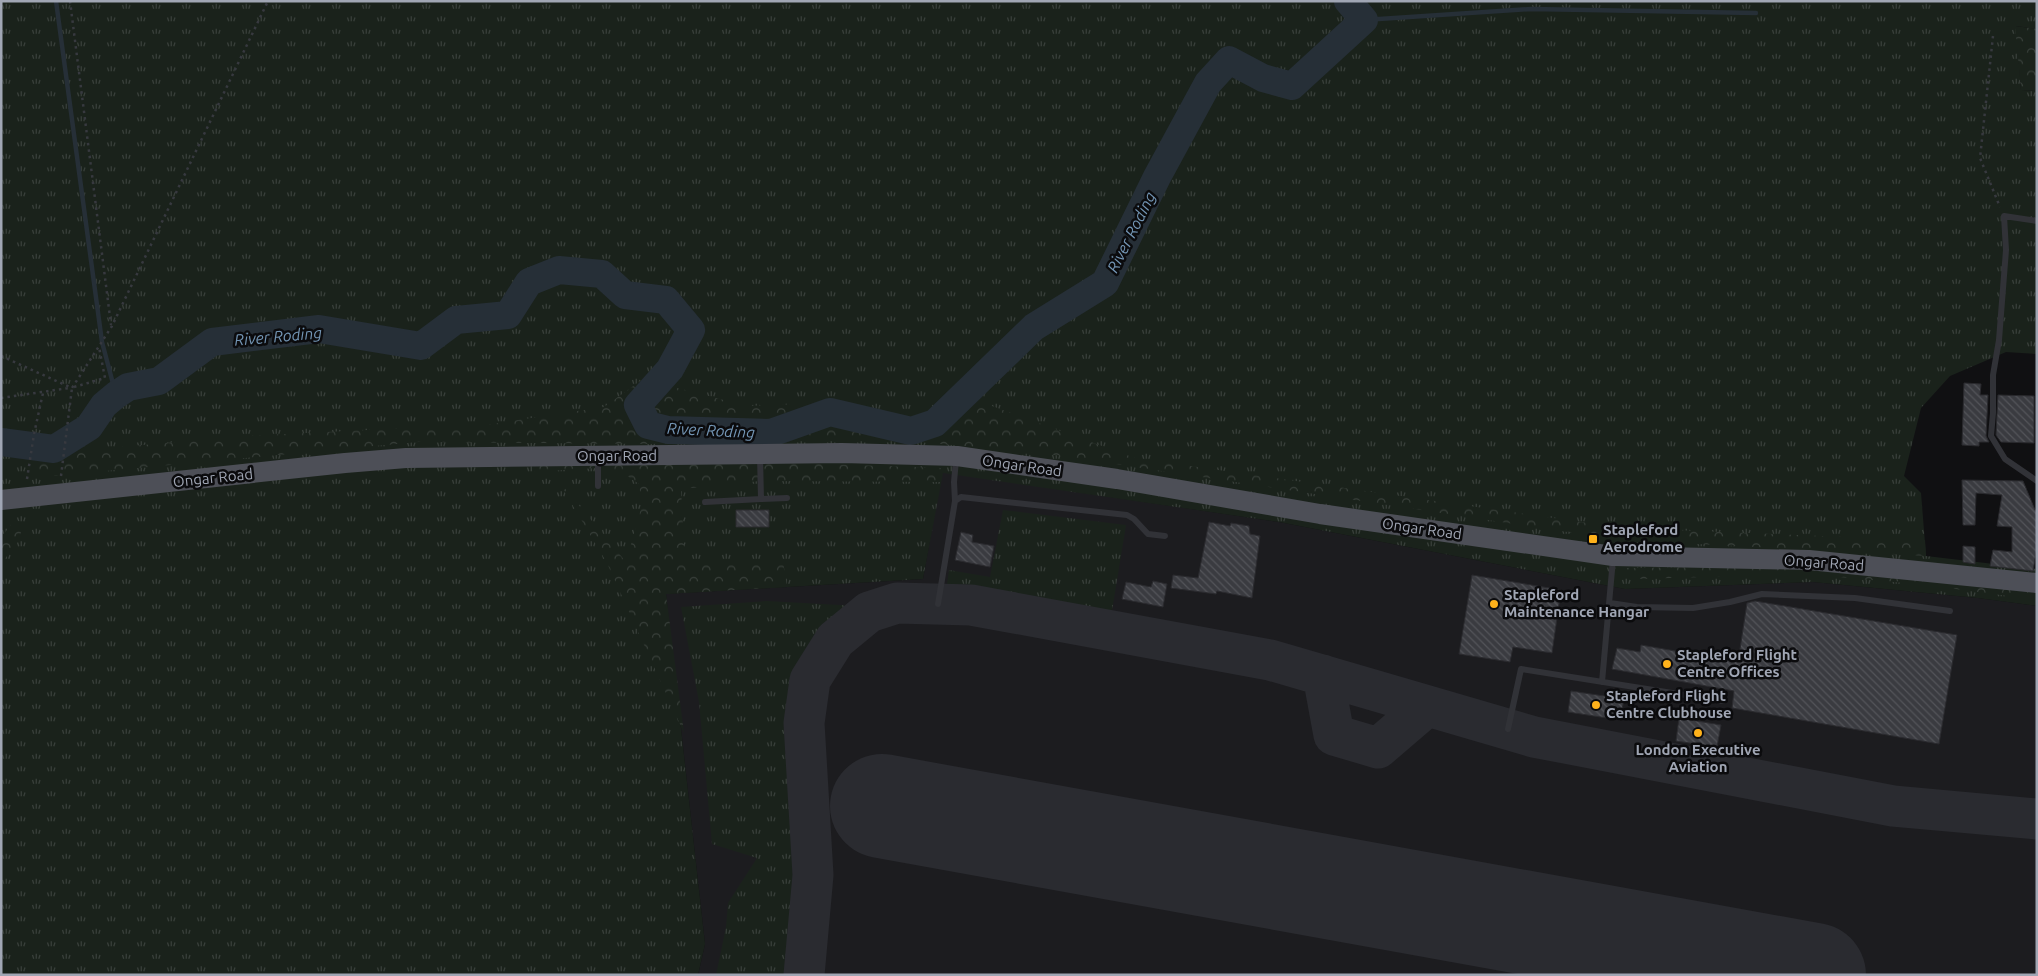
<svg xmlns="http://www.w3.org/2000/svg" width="2038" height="976" font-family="Ubuntu,sans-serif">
<defs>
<pattern id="grass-tufts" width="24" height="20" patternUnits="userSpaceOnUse" patternTransform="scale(1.25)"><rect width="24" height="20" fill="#1a221b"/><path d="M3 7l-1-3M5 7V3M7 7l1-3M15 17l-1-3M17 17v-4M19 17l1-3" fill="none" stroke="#383f3a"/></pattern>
<pattern id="forest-crowns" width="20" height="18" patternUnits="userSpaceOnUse" patternTransform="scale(1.25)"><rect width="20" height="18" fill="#1a221b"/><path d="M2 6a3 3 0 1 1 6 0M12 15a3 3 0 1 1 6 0" fill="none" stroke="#383f3a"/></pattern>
<pattern id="building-back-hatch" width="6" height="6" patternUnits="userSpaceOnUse" patternTransform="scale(1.25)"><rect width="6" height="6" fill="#3a3b40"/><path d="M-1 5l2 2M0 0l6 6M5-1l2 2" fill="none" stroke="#535459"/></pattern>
</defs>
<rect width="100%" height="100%" fill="#101012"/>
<path fill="#1c1c1f" d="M 942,472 L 1279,522 L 1625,589 L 1813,582 L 1978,598 L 2037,606 L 2037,975 L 698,975 L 705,944 L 666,594 L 923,579 Z"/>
<path fill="url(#grass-tufts)" d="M 1,1 L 2037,1 L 2037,29 L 2016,26 L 2021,90 L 2037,91 L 2037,354 L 2006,352 L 1950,376 L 1921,408 L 1904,476 L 1921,493 L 1926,556 L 2037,569 L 2037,606 L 1978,598 L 1813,582 L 1625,589 L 1279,522 L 943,473 L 923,579 L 666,594 L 705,944 L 698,975 L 1,975 Z
M 1003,510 L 1126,525 L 1112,611 L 947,584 L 949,570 L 990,577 Z
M 767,601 L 858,606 L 818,636 L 797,673 L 789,794 L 797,860 L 799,922 L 791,975 L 716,975 L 726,927 L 728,903 L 757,858 L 712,844 L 699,702 L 681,607 Z"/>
<path fill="url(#forest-crowns)" d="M 2015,26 L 2037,29 L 2037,91 L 2021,90 Z
M 643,379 L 747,406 L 848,402 L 909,420 L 981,402 L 1135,458 L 1623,528 L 1925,540 L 1926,556 L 1621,540 L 1048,454 L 888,439 L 649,444 L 418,442 L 41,477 L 36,465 L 42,454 L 243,436 L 491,424 L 604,407 Z
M 760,462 L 941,468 L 941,482 L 760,481 L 681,489 L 685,566 L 783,561 L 787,587 L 666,594 L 684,733 L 607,563 L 557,479 L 626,562 L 642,505 L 639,484 L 626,475 L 598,468 L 532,472 L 532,465 Z
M 15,519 L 23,524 L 19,540 L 1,564 L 1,538 Z
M 1789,566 L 2037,592 L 2037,600 L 1926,585 L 1807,574 L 1638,579 L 1626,568 Z"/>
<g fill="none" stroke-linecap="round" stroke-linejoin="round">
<path stroke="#262f37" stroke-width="4.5" d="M 56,1 L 102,342 L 116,395
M 1364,20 L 1531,9 L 1756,13"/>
<path stroke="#262f37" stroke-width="28" d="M 1,442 L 54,449 L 89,427 L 104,405 L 116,395 L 128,387 L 159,381 L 212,342 L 319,329 L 421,346 L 456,320 L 508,315 L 529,282 L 559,270 L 602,274 L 625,295 L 666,300 L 691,330 L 670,369 L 638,405 L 648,425 L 668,430 L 771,433 L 830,412 L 911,431 L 935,423 L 1034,327 L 1105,283 L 1157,177 L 1208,83 L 1229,60 L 1263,78 L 1292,86 L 1364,20 L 1348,1"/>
<path stroke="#2a2b30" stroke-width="41" d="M 1323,675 L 1334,735 L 1378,748 L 1427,706
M 804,975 L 813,875 L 804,723 L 810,680 L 835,640 L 869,612 L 897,603 L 971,605 L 1270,660 L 1534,737 L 1893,806 L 2037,819"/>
<path stroke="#2a2b30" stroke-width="104" d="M 882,806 L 1814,975"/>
</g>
<path fill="url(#building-back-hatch)" stroke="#2a2a2e" d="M 1964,383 L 1981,384 L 1980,395 L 1988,395 L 1986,436 L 1989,442 L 1979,442 L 1979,446 L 1962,445 Z
M 1998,395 L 2034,396 L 2034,443 L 2001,442 L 1996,435 Z
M 1962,480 L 2023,481 L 2035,510 L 2037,510 L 2037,546 L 2033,571 L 1990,566 L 1993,550 L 2012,552 L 2012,527 L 1997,526 L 2002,495 L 1976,493 L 1975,525 L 1963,525 Z
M 736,510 L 769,510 L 769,527 L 736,527 Z
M 1209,522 L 1230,526 L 1231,523 L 1249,526 L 1250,534 L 1260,536 L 1252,598 L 1217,591 L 1216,594 L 1171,588 L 1173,575 L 1198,578 Z
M 961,532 L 973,535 L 972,542 L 994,546 L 990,567 L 955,560 Z
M 1963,546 L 1975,547 L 1975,564 L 1963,562 Z
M 1472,575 L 1561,590 L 1552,653 L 1513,647 L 1510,662 L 1459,654 Z
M 1153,581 L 1167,584 L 1163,607 L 1122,599 L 1126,582 L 1151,587 Z
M 1755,601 L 1957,635 L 1939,744 L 1732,708 L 1734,691 L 1612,669 L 1617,648 L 1640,652 L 1641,645 L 1738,662 L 1747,603 Z
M 1571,691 L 1624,699 L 1620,720 L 1568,712 Z
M 1679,718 L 1721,725 L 1717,747 L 1676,741 Z"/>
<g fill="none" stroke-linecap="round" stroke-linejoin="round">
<path stroke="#37393f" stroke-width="2.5" stroke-dasharray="2.5 4" stroke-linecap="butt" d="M 70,1 L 111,325
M 1993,36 L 1980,158 L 2000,207
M 1,356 L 72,388 L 112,326 L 268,1
M 74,387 L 105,378 L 99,347
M 1,398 L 69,388
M 61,476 L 72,388
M 27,479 L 34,434 L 43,393"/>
<path stroke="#313237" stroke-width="6" d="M 2037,221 L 2004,216 L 2006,250 L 1999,340 L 1993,375 L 1993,413 L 1991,436 L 2005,459 L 2037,481
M 598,486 L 598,457
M 761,499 L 787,498
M 955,501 L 954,482 L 956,460
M 705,502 L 761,499 L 760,456
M 1610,603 L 1637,607 L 1693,608 L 1730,602 L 1762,594 L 1855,598 L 1950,611
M 938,604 L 955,501 L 961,497 L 1127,515 L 1134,519 L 1148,534 L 1165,536
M 1602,682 L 1613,559
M 1508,729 L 1521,669 L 1723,701"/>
<path stroke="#4d4f57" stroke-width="20" d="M 1,500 L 345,463 L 406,458 L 842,453 L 957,456 L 1117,479 L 1320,514 L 1613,556 L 1809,560 L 2037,583"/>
</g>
<g fill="#ffb21b" stroke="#0b0b0d" stroke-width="2">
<rect x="1588" y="534" width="10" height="10" rx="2.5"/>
<circle cx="1494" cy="604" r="5"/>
<circle cx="1667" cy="664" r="5"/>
<circle cx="1596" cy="705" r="5"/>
<circle cx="1698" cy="733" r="5"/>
</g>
<g text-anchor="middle" stroke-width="5" stroke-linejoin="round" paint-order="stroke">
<g font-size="15" fill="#a0a6b4" stroke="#0b0b0d">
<text x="617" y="461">Ongar Road</text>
<text transform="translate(1022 466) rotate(8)" y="5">Ongar Road</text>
<text transform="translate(213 478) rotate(-6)" y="5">Ongar Road</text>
<text transform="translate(1422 529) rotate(8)" y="5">Ongar Road</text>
<text transform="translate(1824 563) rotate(4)" y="5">Ongar Road</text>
</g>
<g font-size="15" font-weight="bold" fill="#a0a6b4" stroke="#0b0b0d" text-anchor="start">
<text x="1603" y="535">Stapleford<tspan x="1603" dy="17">Aerodrome</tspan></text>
<text x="1504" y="600">Stapleford<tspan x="1504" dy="17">Maintenance Hangar</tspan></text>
<text x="1677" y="660">Stapleford Flight<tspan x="1677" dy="17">Centre Offices</tspan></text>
<text x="1606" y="701">Stapleford Flight<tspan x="1606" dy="17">Centre Clubhouse</tspan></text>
<text x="1698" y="755" text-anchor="middle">London Executive<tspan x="1698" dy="17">Aviation</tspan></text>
</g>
<g font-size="16" font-style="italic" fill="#7395b4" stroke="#0b0b0d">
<text transform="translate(1131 232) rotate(-63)" y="6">River Roding</text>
<text transform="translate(278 336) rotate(-5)" y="6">River Roding</text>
<text transform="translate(711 430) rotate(3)" y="6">River Roding</text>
</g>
</g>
<rect width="2038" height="976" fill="none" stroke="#a0a6b4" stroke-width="5"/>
</svg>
